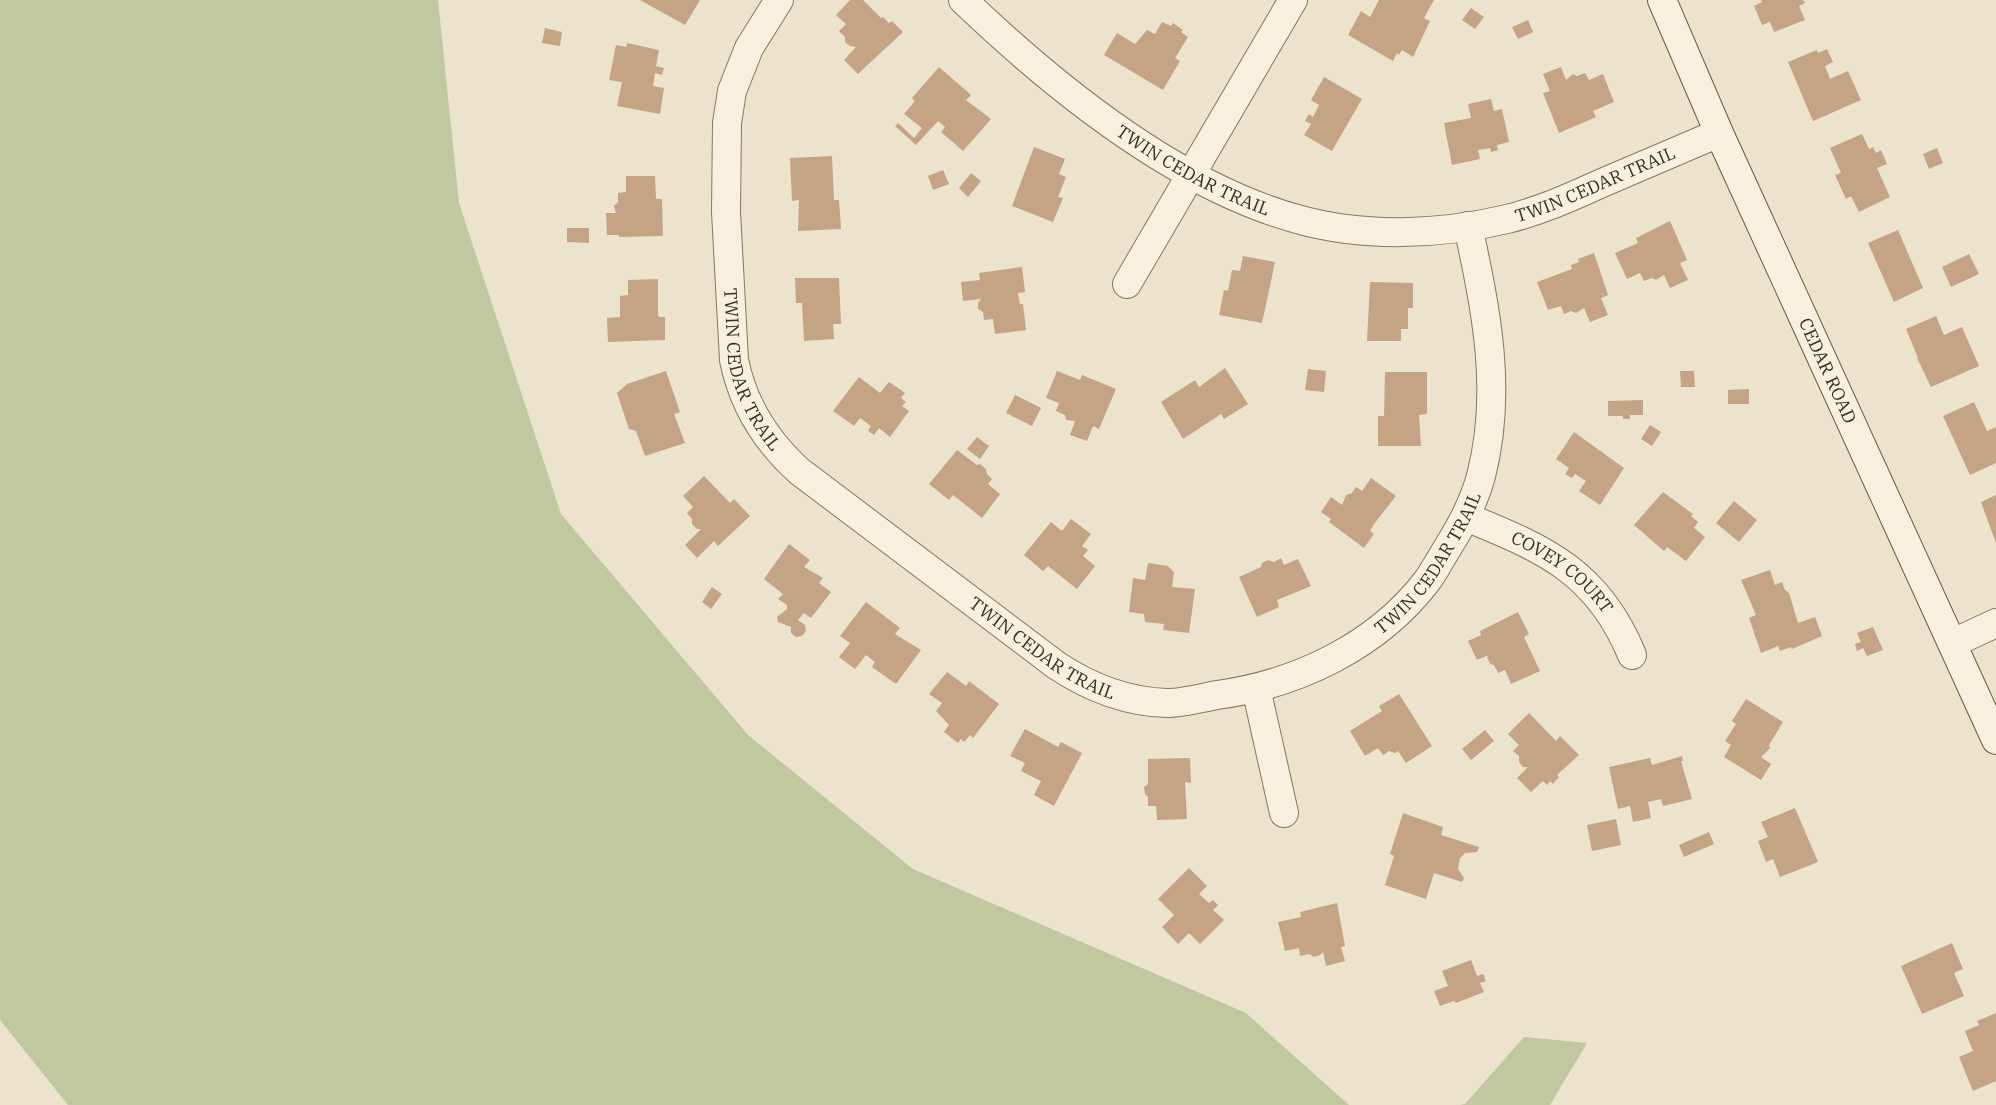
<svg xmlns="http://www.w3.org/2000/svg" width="1996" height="1105" font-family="'IBM Plex Serif',serif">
<rect width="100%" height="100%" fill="#ebe3cb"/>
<path fill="#c1c8a0" d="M 0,0 L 438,0 L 459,203 L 561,514 L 748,735 L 913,869 L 1246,1013 L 1349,1105 L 68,1105 L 0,1020 Z
M 1524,1037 L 1587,1043 L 1550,1105 L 1460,1105 L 1465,1104 Z"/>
<path fill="#c5a385" d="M 640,0 L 700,0 L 685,25 Z
M 850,0 L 863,0 L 881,18 L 883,17 L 889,23 L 892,21 L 903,32 L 858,74 L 844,60 L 856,47 L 850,46 L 845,42 L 845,37 L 839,31 L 846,24 L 836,15 Z
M 1379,0 L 1434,0 L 1424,18 L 1430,21 L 1413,57 L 1402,50 L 1399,55 L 1397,53 L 1393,61 L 1348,35 L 1361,11 L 1370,17 Z
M 1761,0 L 1803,0 L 1805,3 L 1799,6 L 1805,20 L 1774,32 L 1770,22 L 1762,25 L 1754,6 L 1762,2 Z
M 1471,8 L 1484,17 L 1475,29 L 1462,20 Z
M 1528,20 L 1533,32 L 1518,39 L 1512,27 Z
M 1162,22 L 1171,26 L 1173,23 L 1183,30 L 1181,32 L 1188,37 L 1175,58 L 1180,61 L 1163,90 L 1104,55 L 1117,33 L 1135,44 L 1147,30 L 1155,34 Z
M 545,28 L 562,32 L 560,46 L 542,43 Z
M 627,43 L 659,50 L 656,66 L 664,68 L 662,75 L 655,73 L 653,86 L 664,88 L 660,114 L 617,106 L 622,82 L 609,80 L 616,45 L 626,47 Z
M 1827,49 L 1833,62 L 1825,66 L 1830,79 L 1848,71 L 1861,100 L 1813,121 L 1788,62 L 1817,50 L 1818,53 Z
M 939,67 L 971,95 L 966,100 L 991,119 L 963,151 L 941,132 L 945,127 L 938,121 L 916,145 L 895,126 L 898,123 L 914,138 L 922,128 L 904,114 L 915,101 L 912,98 Z
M 1561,67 L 1566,80 L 1573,74 L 1577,76 L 1585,73 L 1589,80 L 1603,74 L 1614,102 L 1593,111 L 1596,117 L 1559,133 L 1543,93 L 1550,91 L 1543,74 Z
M 1324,77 L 1362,99 L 1332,151 L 1304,135 L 1311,124 L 1305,121 L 1309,114 L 1313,117 L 1319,105 L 1311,100 Z
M 1491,99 L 1494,111 L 1502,109 L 1509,142 L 1497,145 L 1498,150 L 1491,152 L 1490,148 L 1478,150 L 1480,159 L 1452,165 L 1444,123 L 1471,118 L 1468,104 Z
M 1862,134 L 1869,149 L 1873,147 L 1876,153 L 1881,150 L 1887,164 L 1877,168 L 1890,197 L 1859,212 L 1851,196 L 1846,199 L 1835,175 L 1841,173 L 1830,148 Z
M 1034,147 L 1065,159 L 1059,174 L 1066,177 L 1058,197 L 1063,198 L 1053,222 L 1012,206 Z
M 1937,148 L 1943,163 L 1929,169 L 1923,154 Z
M 832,156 L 834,200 L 839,200 L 841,229 L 798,231 L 799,200 L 792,201 L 790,158 Z
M 943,170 L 949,184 L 933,190 L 928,176 Z
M 971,173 L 981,181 L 968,197 L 959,188 Z
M 626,176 L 655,176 L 656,199 L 662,199 L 663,236 L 619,237 L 619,235 L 607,235 L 606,213 L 616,213 L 614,206 L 618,202 L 618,193 L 626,192 Z
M 1670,221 L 1687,260 L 1680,263 L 1688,280 L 1670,288 L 1664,275 L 1656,280 L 1652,278 L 1644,281 L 1640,273 L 1627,279 L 1615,253 L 1638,243 L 1636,238 Z
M 567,228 L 589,228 L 589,243 L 567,242 Z
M 1898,230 L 1923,288 L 1894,302 L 1868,243 Z
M 1594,253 L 1608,295 L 1601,298 L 1608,315 L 1590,322 L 1584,308 L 1576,313 L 1571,311 L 1564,314 L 1561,306 L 1548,310 L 1537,282 L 1572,269 L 1571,265 L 1579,262 L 1578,259 Z
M 1969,254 L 1979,274 L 1951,287 L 1942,267 Z
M 1243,256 L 1275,262 L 1262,323 L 1219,315 L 1224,290 L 1228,291 L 1232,270 L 1240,271 Z
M 1022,267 L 1025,292 L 1018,293 L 1020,304 L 1023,304 L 1026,330 L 995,334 L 993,319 L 984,320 L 983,312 L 978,309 L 978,303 L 981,299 L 963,301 L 961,282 L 980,280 L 979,273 Z
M 795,278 L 839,278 L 841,324 L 833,324 L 834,339 L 804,341 L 802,303 L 796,303 Z
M 658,279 L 658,315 L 659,317 L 665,317 L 665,340 L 608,342 L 607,318 L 620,317 L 620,296 L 628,295 L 628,280 Z
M 1370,282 L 1413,283 L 1413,308 L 1408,308 L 1408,329 L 1401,329 L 1401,341 L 1367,341 Z
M 1936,316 L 1944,335 L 1962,327 L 1979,366 L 1931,387 L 1917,358 L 1918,358 L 1906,329 Z
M 1225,368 L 1248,404 L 1224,419 L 1221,414 L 1183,439 L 1161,402 L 1195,380 L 1199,387 Z
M 1308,369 L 1326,371 L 1324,392 L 1305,390 Z
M 666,371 L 680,412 L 674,414 L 685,443 L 645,456 L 636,431 L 629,429 L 617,393 L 627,384 Z
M 1057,371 L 1080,380 L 1082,375 L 1116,389 L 1099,429 L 1093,426 L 1087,441 L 1070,435 L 1075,421 L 1066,420 L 1065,415 L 1056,411 L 1059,403 L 1046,398 Z
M 1680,371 L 1694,371 L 1695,387 L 1681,387 Z
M 1385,372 L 1427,372 L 1427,414 L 1419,415 L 1421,446 L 1378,446 L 1378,416 L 1384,416 Z
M 859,377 L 880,393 L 889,382 L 905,393 L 901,398 L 906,402 L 902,406 L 909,411 L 890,437 L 879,428 L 874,435 L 868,431 L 871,426 L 860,418 L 854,426 L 833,411 Z
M 1749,389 L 1749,404 L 1728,404 L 1728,390 Z
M 1015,395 L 1041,408 L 1032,426 L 1006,413 Z
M 1643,400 L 1643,415 L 1630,415 L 1630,419 L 1623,419 L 1623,416 L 1608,416 L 1608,401 Z
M 1974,402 L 1987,431 L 1996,427 L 1996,463 L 1970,475 L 1943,416 Z
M 1650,425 L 1661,432 L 1652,446 L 1641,439 Z
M 1574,432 L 1624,468 L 1600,505 L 1579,491 L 1586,481 L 1575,474 L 1572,478 L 1565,474 L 1569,468 L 1556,459 Z
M 977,437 L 989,446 L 980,459 L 967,449 Z
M 957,450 L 977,465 L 980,464 L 986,469 L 987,474 L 992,479 L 988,484 L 1000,494 L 982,518 L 953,495 L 949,500 L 929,484 Z
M 704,476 L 730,503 L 734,499 L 750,516 L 718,546 L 714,541 L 697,558 L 685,545 L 701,529 L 697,529 L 692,524 L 692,519 L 687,513 L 693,507 L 683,496 Z
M 1371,478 L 1396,496 L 1374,524 L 1370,531 L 1374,534 L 1364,548 L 1329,522 L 1331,519 L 1321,512 L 1331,497 L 1342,505 L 1346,495 L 1352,493 L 1356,487 L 1362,491 Z
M 1663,492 L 1693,514 L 1691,516 L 1698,522 L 1694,528 L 1705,537 L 1686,561 L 1667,547 L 1664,551 L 1634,525 Z
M 1996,495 L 1996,543 L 1981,502 Z
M 1734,501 L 1757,520 L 1739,542 L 1716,523 Z
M 1071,519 L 1091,534 L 1082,546 L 1088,550 L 1083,556 L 1095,566 L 1077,589 L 1048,566 L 1043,571 L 1024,555 L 1051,522 L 1062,531 Z
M 789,544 L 810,560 L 804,567 L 823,578 L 819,583 L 831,592 L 811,618 L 804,613 L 798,620 L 805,625 L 806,631 L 802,636 L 796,637 L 791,633 L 791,627 L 778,622 L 777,617 L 787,609 L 787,605 L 778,599 L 783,594 L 764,579 Z
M 1281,558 L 1284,565 L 1298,559 L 1311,586 L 1277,600 L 1279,607 L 1257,617 L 1239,577 L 1261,567 L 1262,563 L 1268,560 L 1274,562 Z
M 1148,563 L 1168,566 L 1174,572 L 1172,587 L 1195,589 L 1189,633 L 1163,630 L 1164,624 L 1145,622 L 1144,614 L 1129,612 L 1133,578 L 1145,580 Z
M 1770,570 L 1775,585 L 1782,582 L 1785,590 L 1789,593 L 1798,623 L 1815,617 L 1822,636 L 1792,649 L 1791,647 L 1780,651 L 1778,646 L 1761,653 L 1749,618 L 1756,615 L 1741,580 Z
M 712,587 L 722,594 L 711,609 L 702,602 Z
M 866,602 L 900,628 L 895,634 L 921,650 L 896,684 L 872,667 L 875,662 L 866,655 L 855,669 L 839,657 L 850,643 L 840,636 Z
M 1518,612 L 1529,634 L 1524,637 L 1540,671 L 1511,684 L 1505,670 L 1498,673 L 1494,665 L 1490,664 L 1487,657 L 1489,655 L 1477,660 L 1468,641 L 1481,635 L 1480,631 Z
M 1873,627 L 1883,650 L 1867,656 L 1863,648 L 1857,651 L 1855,644 L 1861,642 L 1857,633 Z
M 947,672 L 966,686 L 969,681 L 999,704 L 973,738 L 970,735 L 964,742 L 961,739 L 958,743 L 944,732 L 949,725 L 936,711 L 942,703 L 929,694 Z
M 1399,694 L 1432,746 L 1406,763 L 1398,751 L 1395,753 L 1389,751 L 1383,755 L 1378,748 L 1365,756 L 1350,731 L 1382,711 L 1379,706 Z
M 1746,699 L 1783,722 L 1769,745 L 1770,748 L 1761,757 L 1771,764 L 1761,780 L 1724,757 L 1731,745 L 1725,741 L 1736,724 L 1732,721 Z
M 1529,713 L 1556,741 L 1560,736 L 1579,755 L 1557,775 L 1559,777 L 1553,784 L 1550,781 L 1547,785 L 1543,781 L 1531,792 L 1517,778 L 1528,767 L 1523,767 L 1519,762 L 1519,756 L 1513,751 L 1519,745 L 1508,734 Z
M 1025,729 L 1058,747 L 1061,742 L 1082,753 L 1054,806 L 1034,795 L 1041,781 L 1021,771 L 1025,763 L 1010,756 Z
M 1485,730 L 1494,741 L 1471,760 L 1462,749 Z
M 1682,756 L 1683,761 L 1681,761 L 1692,799 L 1663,806 L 1661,799 L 1648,802 L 1651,818 L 1633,822 L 1630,806 L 1618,809 L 1609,767 L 1650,758 L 1652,765 Z
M 1190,758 L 1191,783 L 1185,782 L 1187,819 L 1157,820 L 1156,806 L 1148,806 L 1148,797 L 1145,794 L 1144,787 L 1148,784 L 1148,759 Z
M 1795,808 L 1818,862 L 1780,877 L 1773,859 L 1766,862 L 1758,841 L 1768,837 L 1761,822 Z
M 1403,813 L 1443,827 L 1441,835 L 1479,847 L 1477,852 L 1465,853 L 1460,858 L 1458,869 L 1464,878 L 1462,882 L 1434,873 L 1426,899 L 1385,885 L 1394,856 L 1390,854 Z
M 1616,819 L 1621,845 L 1592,851 L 1587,825 Z
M 1709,832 L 1714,844 L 1684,857 L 1679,845 Z
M 1189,868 L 1207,886 L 1199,894 L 1209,903 L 1213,900 L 1218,905 L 1213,910 L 1224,920 L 1200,944 L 1189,933 L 1178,944 L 1162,927 L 1174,915 L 1158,899 Z
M 1337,903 L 1345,946 L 1341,947 L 1345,961 L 1326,966 L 1323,952 L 1320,955 L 1314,957 L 1309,954 L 1300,956 L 1299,948 L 1285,951 L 1278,922 L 1301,917 L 1300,912 Z
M 1952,943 L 1963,969 L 1954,973 L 1964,996 L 1922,1014 L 1901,966 Z
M 1471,960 L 1477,976 L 1483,974 L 1486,981 L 1480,983 L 1484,992 L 1456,1003 L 1454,1001 L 1440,1006 L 1434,991 L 1448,986 L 1442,971 Z
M 1996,1013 L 1996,1081 L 1973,1091 L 1959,1057 L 1973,1051 L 1965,1031 L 1979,1025 L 1977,1021 Z"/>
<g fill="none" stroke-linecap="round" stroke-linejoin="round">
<g stroke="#867761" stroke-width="30">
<g id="street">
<path id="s1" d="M 779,0 L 749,48 L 732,91 L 727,123 L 726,212 L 734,360 C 743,405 766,441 799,471 L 1056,665 C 1089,687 1126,702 1167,703 C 1183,703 1201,698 1217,695 C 1298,684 1377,646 1427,581 C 1435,570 1441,558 1448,547 C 1462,525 1474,502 1481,476 C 1503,391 1486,310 1468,226"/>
<path id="s2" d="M 963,0 C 1053,86 1174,185 1297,219 C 1364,238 1439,235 1507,219 C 1540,211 1571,197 1602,183 C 1641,166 1680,150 1719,133"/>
<path d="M 1127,284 L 1293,0"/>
<path id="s3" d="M 1466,517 C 1545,549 1598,572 1632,655"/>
<path d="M 1953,643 L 1996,623"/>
<path d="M 1256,688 L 1284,813"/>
</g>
</g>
<g stroke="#685844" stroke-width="30">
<g id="secondary">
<path id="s4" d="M 1662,0 L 1719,133 L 1996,740"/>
</g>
</g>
<use href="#street" stroke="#f6f0de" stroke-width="28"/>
<use href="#secondary" stroke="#f6f0de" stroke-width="28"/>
</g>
<g text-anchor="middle" stroke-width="5" stroke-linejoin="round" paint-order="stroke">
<g font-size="18" fill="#382e23" stroke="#f3edda">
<text dy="6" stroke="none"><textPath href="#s2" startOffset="288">TWIN CEDAR TRAIL</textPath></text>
<text dy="6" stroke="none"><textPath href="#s2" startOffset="710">TWIN CEDAR TRAIL</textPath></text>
<text dy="6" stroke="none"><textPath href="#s1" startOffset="386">TWIN CEDAR TRAIL</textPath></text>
<text dy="6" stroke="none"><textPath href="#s4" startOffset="406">CEDAR ROAD</textPath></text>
<text dy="6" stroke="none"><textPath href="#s1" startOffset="1255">TWIN CEDAR TRAIL</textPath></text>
<text dy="6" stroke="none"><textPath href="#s3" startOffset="112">COVEY COURT</textPath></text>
<text dy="6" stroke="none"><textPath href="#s1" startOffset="805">TWIN CEDAR TRAIL</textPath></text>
</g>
</g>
</svg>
